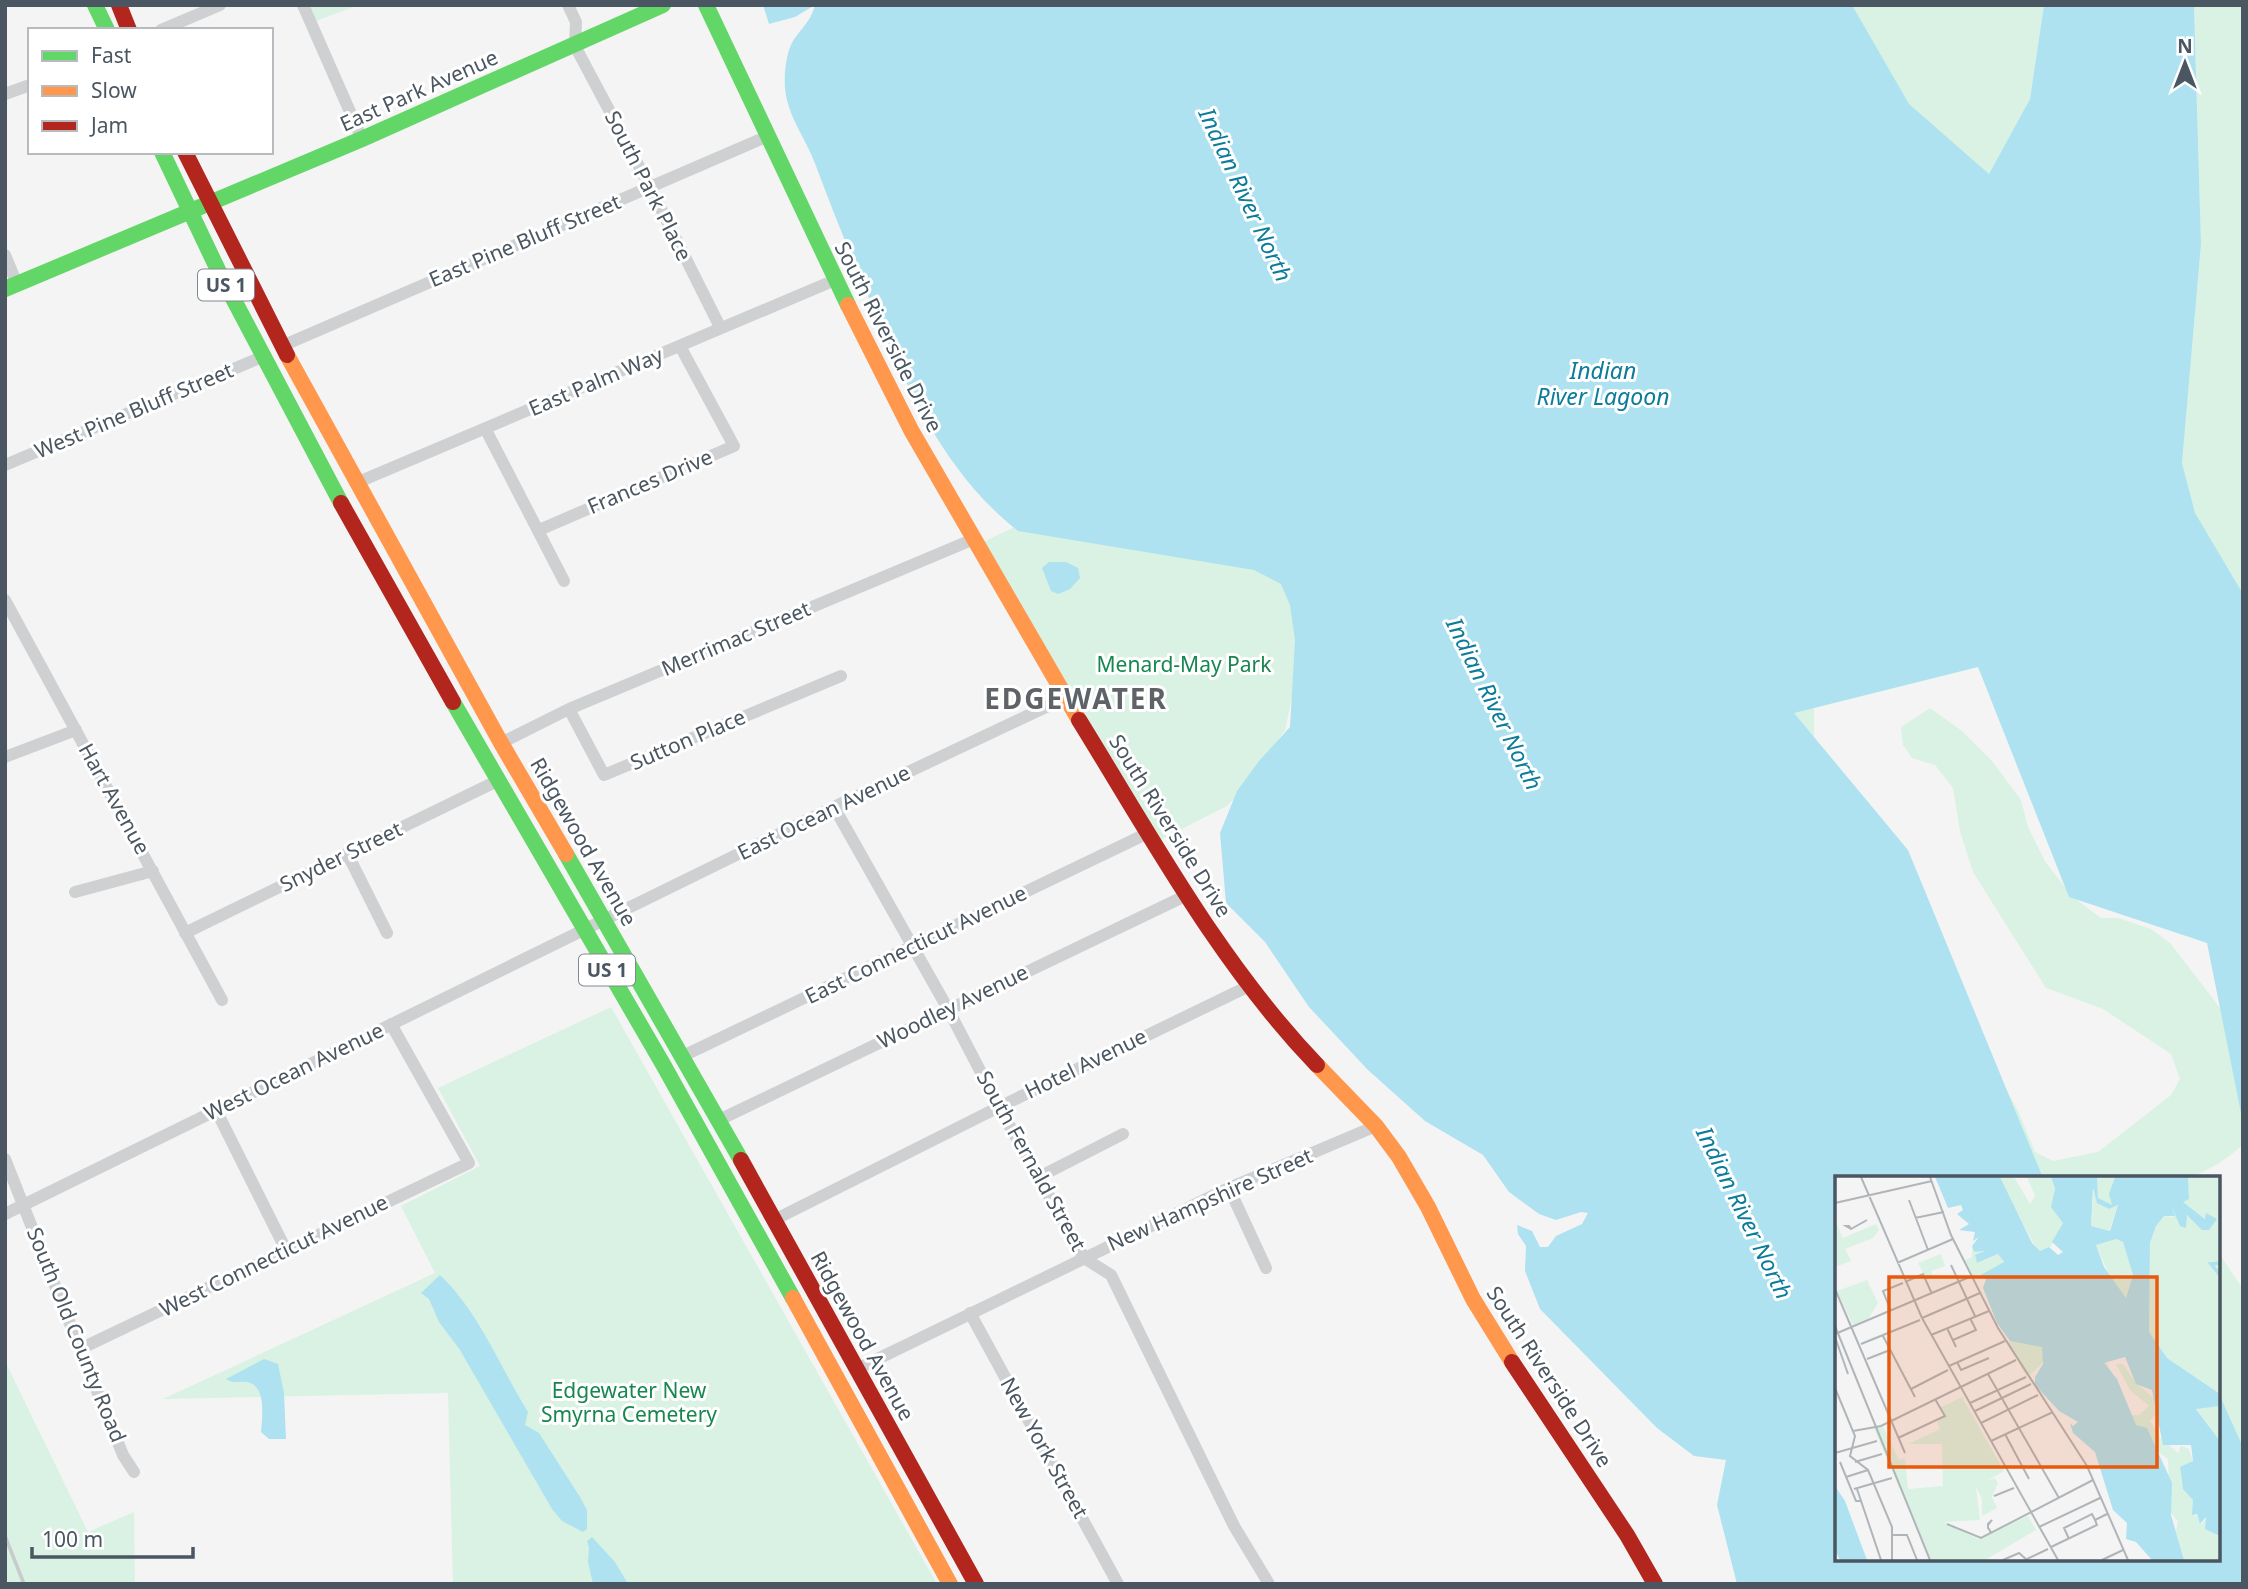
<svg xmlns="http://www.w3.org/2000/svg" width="2248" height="1589" font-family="'Noto Sans',sans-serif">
<rect width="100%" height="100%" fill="#f4f4f4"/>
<path fill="#d9f2e3" d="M 309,5 L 359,5 L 316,21 Z
M 1852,5 L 2044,5 L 2030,99 L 1989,175 L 1924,118 L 1912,115 Z
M 2194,5 L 2243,5 L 2243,602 L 2197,552 L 2188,486 L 2182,463 L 2201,244 Z
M 1258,519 L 1306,631 L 1285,730 L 1245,787 L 1227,806 L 1158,841 L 981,543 L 1021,524 Z
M 1814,704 L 1814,738 L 1989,1057 L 2019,1113 L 2035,1152 L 2053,1161 L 2098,1152 L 2171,1095 L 2180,1079 L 2171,1054 L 2103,1009 L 2046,988 L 1973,872 L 1960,831 L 1953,788 L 1935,765 L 1912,758 L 1903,745 L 1901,727 L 1930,708 L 1962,731 L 1992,761 L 2021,800 L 2028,827 L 2046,863 L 2073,897 L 2101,918 L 2119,918 L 2151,929 L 2170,943 L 2214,1000 L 2223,1013 L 2243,1088 L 2243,1144 C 2228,1159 2209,1170 2189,1178 L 1997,1178 L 1730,711 Z
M 611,1007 L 937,1584 L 453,1584 L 448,1393 L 163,1399 L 435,1273 L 401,1206 L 480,1166 L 438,1088 Z
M 2218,1252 L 2243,1289 L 2243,1444 L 2218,1431 Z
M 5,1361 L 88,1532 L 134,1512 L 135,1584 L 9,1584 L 5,1575 Z"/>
<path fill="#aee2f0" d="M 763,5 L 815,5 L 795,17 L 769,24 Z
M 815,5 L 1852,5 L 1909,104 L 1989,174 L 2030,99 L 2044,5 L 2194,5 L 2201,244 L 2182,463 L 2195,513 L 2243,594 L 2243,1123 L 2207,943 L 2069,897 L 1978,667 L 1794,713 L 1908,850 L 2043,1178 L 1837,1178 L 1837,1559 L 2218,1559 L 2218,1392 L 2243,1447 L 2243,1584 L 1737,1584 L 1717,1505 L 1726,1460 L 1694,1456 L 1657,1428 L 1540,1309 L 1525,1271 L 1526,1246 L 1518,1234 L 1517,1225 L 1532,1231 L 1540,1247 L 1548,1247 L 1556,1236 L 1582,1224 L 1588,1213 L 1581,1212 L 1556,1220 L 1539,1214 L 1509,1192 L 1483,1155 L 1425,1121 L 1368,1070 L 1309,1007 L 1265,942 L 1226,903 L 1220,833 L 1237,791 L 1259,761 L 1290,727 L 1295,640 L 1290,605 L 1281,584 L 1254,570 L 1018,531 C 948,476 910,395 876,315 C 855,266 835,217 816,166 C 807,140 787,116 785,88 C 784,73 786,53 793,41 C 802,27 810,23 815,5 Z
M 1049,562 L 1066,562 L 1078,568 L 1080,578 L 1070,589 L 1058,594 L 1051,591 L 1042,568 Z
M 440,1275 C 479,1312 500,1367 528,1412 L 525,1425 L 539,1433 L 580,1497 L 587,1510 L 587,1529 L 583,1532 L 562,1521 L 552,1509 L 460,1350 L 439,1322 L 429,1299 L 421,1293 Z
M 264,1359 L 278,1364 L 284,1393 L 286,1439 L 269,1439 L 261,1432 C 262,1418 267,1385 247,1382 C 239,1381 233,1384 226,1379 Z
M 592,1537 L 615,1562 L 628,1584 L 593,1584 L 588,1562 L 589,1547 L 587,1541 Z"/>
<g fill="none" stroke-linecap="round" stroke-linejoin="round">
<path stroke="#ced0d2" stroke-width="12" d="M 303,5 L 362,139
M 568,5 L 576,22 L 575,46 L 650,187 L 720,327
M 161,30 L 220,5
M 5,94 L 30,85
M 5,255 L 17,284
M 282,346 L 768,136
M 486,430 L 564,581
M 5,465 L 262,357
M 356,483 L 835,280
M 539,530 L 734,446 L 680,346
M 5,600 L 222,1000
M 569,709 L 604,775 L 841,676
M 501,743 L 569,709 L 974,539
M 5,757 L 76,730
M 834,807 L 948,1009 L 999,1107 L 1084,1258 L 1111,1275 L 1234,1526 L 1269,1584
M 347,853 L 387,933
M 75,892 L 153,871
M 185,933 L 497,781
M 683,1056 L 1148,833
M 216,1110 L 286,1250
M 719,1120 L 1187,895
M 5,1159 L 80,1349 L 123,1455 L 134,1472
M 1039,1177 L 1123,1134
M 1229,1188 L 1266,1268
M 5,1214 L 834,807 L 1065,698
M 774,1220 L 999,1107 L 1249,986
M 970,1313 L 1118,1584
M 80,1349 L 469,1163 L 391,1024
M 857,1369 L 1229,1188 L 1376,1126"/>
<path stroke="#63d668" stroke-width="16" d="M 95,5 L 107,30
M 706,5 L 848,305
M 162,152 L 218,270 L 341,503
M 5,289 L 362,139 L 663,5
M 453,702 L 664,1066 L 793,1298
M 566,854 L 741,1160"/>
<path stroke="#ff974d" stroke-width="16" d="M 848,305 L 911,430 L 1079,720
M 287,355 L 501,743 L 566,854
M 1317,1065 L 1376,1126 L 1399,1157 L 1428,1207 L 1473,1299 L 1512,1362
M 793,1298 L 950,1584"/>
<path stroke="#b3261e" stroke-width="16" d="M 119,5 L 129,30
M 185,152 L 287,355
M 341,503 L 453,702
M 1079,720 C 1152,838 1220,964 1317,1065
M 741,1160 L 976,1584
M 1512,1362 L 1627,1535 L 1655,1584"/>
<path stroke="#c9cacc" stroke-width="3.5" d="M 5,1536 L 24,1584"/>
</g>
<g text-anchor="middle" stroke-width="6" stroke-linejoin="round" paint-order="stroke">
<g fill="#fff" stroke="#808990" stroke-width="2">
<rect x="198" y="269.5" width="56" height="31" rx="5"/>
<rect x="579" y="954.5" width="56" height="31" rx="5"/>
</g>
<g font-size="19" font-weight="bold" fill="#4a5661">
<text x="226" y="292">US 1</text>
<text x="607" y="977">US 1</text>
</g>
<g font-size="21" fill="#4a5661" stroke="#fff">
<text transform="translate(419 91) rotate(-24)" y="7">East Park Avenue</text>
<text transform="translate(648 186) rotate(63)" y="7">South Park Place</text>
<text transform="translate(525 241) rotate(-23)" y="7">East Pine Bluff Street</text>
<text transform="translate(888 337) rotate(63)" y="7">South Riverside Drive</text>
<text transform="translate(596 382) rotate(-23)" y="7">East Palm Way</text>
<text transform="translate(134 411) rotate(-23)" y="7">West Pine Bluff Street</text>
<text transform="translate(650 482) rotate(-23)" y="7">Frances Drive</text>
<text transform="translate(736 639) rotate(-23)" y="7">Merrimac Street</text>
<text transform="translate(688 740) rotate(-23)" y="7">Sutton Place</text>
<text transform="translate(114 799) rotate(61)" y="7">Hart Avenue</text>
<text transform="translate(824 813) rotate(-26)" y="7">East Ocean Avenue</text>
<text transform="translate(1170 826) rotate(58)" y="7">South Riverside Drive</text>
<text transform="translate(583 842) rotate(60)" y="7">Ridgewood Avenue</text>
<text transform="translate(341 857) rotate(-26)" y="7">Snyder Street</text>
<text transform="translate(916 945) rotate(-26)" y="7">East Connecticut Avenue</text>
<text transform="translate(953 1007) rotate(-26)" y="7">Woodley Avenue</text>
<text transform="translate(1086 1064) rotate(-26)" y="7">Hotel Avenue</text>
<text transform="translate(294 1072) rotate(-26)" y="7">West Ocean Avenue</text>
<text transform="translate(1031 1161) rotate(61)" y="7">South Fernald Street</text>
<text transform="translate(1210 1200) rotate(-24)" y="7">New Hampshire Street</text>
<text transform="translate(274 1256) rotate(-26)" y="7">West Connecticut Avenue</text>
<text transform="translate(76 1335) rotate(68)" y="7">South Old County Road</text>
<text transform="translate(862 1336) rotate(61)" y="7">Ridgewood Avenue</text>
<text transform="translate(1549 1377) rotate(57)" y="7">South Riverside Drive</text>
<text transform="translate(1044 1448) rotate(61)" y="7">New York Street</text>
</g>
<g font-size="21" fill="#17864f" stroke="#fff">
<text x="1184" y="672">Menard-May Park</text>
<text x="629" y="1398">Edgewater New<tspan x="629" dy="24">Smyrna Cemetery</tspan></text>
</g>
<g font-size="23" font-style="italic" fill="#0c7c9b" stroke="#fff">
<text transform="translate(1245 195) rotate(65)" y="8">Indian River North</text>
<text x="1603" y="379">Indian<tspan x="1603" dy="26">River Lagoon</tspan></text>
<text transform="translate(1494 704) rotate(64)" y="8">Indian River North</text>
<text transform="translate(1744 1213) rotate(64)" y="8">Indian River North</text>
</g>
<g font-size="28" font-weight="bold" letter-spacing="2" fill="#5f6368" stroke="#fff">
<text x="1076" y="709">EDGEWATER</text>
</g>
</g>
<g transform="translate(1835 1176)">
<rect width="385" height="385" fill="#f4f4f4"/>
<path d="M 163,1 L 179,1 L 195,28 L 200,20 L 192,1 L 216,1 L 228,47 L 216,70 L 206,76 L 200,70 ZM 262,1 L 280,1 L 277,29 L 263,23 ZM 353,1 L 385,1 L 385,218 L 332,182 L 316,167 L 314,156 L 315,67 L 321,50 L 329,40 L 338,41 L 339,31 L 374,54 L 371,38 L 371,43 L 347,26 L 354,23 ZM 259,11 L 262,26 L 274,33 L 283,29 L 274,55 L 256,50 ZM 0,44 L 8,62 L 41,48 L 44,54 L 38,62 L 10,73 L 16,85 L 0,91 ZM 281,63 L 288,66 L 298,99 L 291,122 L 279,110 L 261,69 ZM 137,71 L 139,77 L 150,73 L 141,82 L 143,87 L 164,78 L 169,88 L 139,102 L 130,84 L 137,81 ZM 106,78 L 110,90 L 96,95 L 99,101 L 92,104 L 83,87 ZM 32,104 L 43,127 L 33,143 L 18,149 L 2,115 ZM 204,163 L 210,176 L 207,188 L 192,201 L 171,166 ZM 261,183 L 271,185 L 297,239 L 304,239 L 314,230 L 295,214 L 281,188 L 288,188 L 302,208 L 321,224 L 323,236 L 315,245 L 325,261 L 343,277 L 346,270 L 354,273 L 358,286 L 345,294 L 348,312 L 358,323 L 359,341 L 361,338 L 366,349 L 371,342 L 370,353 L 384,361 L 385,384 L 349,384 L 341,355 L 343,345 L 335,336 L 333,283 L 318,272 L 309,253 L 298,247 ZM 127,221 L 169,295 L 152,305 L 160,302 L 163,307 L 157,321 L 162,332 L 147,340 L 147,323 L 141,311 L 145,344 L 109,346 L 143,363 L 193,340 L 201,354 L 150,384 L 96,384 L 39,253 L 47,249 L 64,284 L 70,282 L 73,313 L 108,310 L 107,268 L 73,268 L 105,253 L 102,245 L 111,240 L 106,231 ZM 385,230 L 385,265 L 361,232 Z" fill="#d9f2e3"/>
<path d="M 100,1 L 165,1 L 197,67 L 205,75 L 214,71 L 223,79 L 228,76 L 217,66 L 228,47 L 216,31 L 220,13 L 216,1 L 262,1 L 263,22 L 277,29 L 274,18 L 280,1 L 353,1 L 354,23 L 348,26 L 370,43 L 371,37 L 382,43 L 374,54 L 367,54 L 352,39 L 351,52 L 345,50 L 337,31 L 340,40 L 329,40 L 321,50 L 315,67 L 314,156 L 332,182 L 385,218 L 385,230 L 361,233 L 385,265 L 385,369 L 384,360 L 370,353 L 371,341 L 365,348 L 362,338 L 357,339 L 358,324 L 348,313 L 345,291 L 358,285 L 356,269 L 328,269 L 317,214 L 301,208 L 290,181 L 269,187 L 282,203 L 301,249 L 312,252 L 337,307 L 336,339 L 349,384 L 317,384 L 301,366 L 291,363 L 292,347 L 278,334 L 260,276 L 238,257 L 235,247 L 238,250 L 243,246 L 224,235 L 200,209 L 200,201 L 208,188 L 207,171 L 175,165 L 162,147 L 148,112 L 151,103 L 144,100 L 169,86 L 163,78 L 142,87 L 140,79 L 150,75 L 139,76 L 137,70 L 144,61 L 138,65 L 140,56 L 124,54 L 134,48 L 122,38 L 128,34 L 126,29 L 113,32 ZM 258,12 L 262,27 L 274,33 L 283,29 L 275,55 L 256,50 ZM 281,63 L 288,66 L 298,99 L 291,122 L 269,91 L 261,69 ZM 0,310 L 10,325 L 32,384 L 5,384 L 0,374 Z" fill="#aee2f0" fill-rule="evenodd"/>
<path fill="none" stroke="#aee2f0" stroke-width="3.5" d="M 385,87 L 376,88 L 385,99"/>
<path fill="none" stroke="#b0b5b9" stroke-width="2" d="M 26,1 L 87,142 L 223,384M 95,1 L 116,59 L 163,152 L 252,290 L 293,384M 74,24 L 93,74M 0,27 L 97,5M 80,42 L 109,36M 16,53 L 11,50 L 14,50 L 16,53 L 32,44M 62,87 L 118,63M 116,89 L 140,140M 70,106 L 88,98 L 97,118M 0,113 L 70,277M 56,135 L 48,115 L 68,107M 87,142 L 145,117M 0,150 L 95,384M 112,152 L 121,171M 0,158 L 137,100M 96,159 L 154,135M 48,160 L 80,221M 0,161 L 13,198M 118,164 L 141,154 L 135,142M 26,168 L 85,144M 32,183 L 55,174M 122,186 L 126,194 L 154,182M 114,190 L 170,165M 153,198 L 224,322M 0,212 L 20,260 L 15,280 L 33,294 L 57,351 L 57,384M 76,213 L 113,194M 135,227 L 191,201M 140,235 L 196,208M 146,247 L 203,219M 18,255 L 46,250 L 181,184M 170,258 L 194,303M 63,262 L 110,240 L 100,223M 156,265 L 218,236M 0,277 L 42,265M 5,286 L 21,325 L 27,325M 20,286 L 47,278M 11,301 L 33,294M 19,313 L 57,302M 22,313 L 46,384M 159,320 L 179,312M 112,348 L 146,362 L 258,304M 153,349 L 157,344 L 153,348 L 153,352 L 154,353 L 156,357M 204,351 L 265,322M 56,359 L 72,359 L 82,384M 234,363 L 229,352 L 257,338 L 260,344M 216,371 L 262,349 L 260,344 L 272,338M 192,383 L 213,373M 168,384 L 184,377 L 192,384M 267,384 L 288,374"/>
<path fill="#e8590c" fill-opacity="0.15" stroke="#e8590c" stroke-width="3.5" d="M 54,101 L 322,101 L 322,291 L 54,291 Z"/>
<rect width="385" height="385" fill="none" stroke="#4a5661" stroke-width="3.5"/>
</g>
<rect width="2248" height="1589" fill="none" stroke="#4a5661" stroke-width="14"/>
<rect x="28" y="28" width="245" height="126" fill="#ffffff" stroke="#b7bbc0" stroke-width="2"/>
<rect x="42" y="51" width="35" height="10" fill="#63d668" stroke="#b7bbc0" stroke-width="2"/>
<text x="91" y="63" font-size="21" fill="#4a5661">Fast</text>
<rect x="42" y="86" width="35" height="10" fill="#ff974d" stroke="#b7bbc0" stroke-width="2"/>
<text x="91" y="98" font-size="21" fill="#4a5661">Slow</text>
<rect x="42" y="121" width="35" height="10" fill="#b3261e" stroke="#b7bbc0" stroke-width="2"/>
<text x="91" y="133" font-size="21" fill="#4a5661">Jam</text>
<g transform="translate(2185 63)" stroke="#ffffff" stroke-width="5" paint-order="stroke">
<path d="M0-5L12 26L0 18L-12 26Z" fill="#4a5661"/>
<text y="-10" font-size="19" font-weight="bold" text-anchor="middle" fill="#4a5661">N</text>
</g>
<path d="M32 1547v10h161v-10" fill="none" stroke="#4a5661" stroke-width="3.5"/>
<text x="42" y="1547" font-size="21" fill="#4a5661" stroke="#ffffff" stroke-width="5" paint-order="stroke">100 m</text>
</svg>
